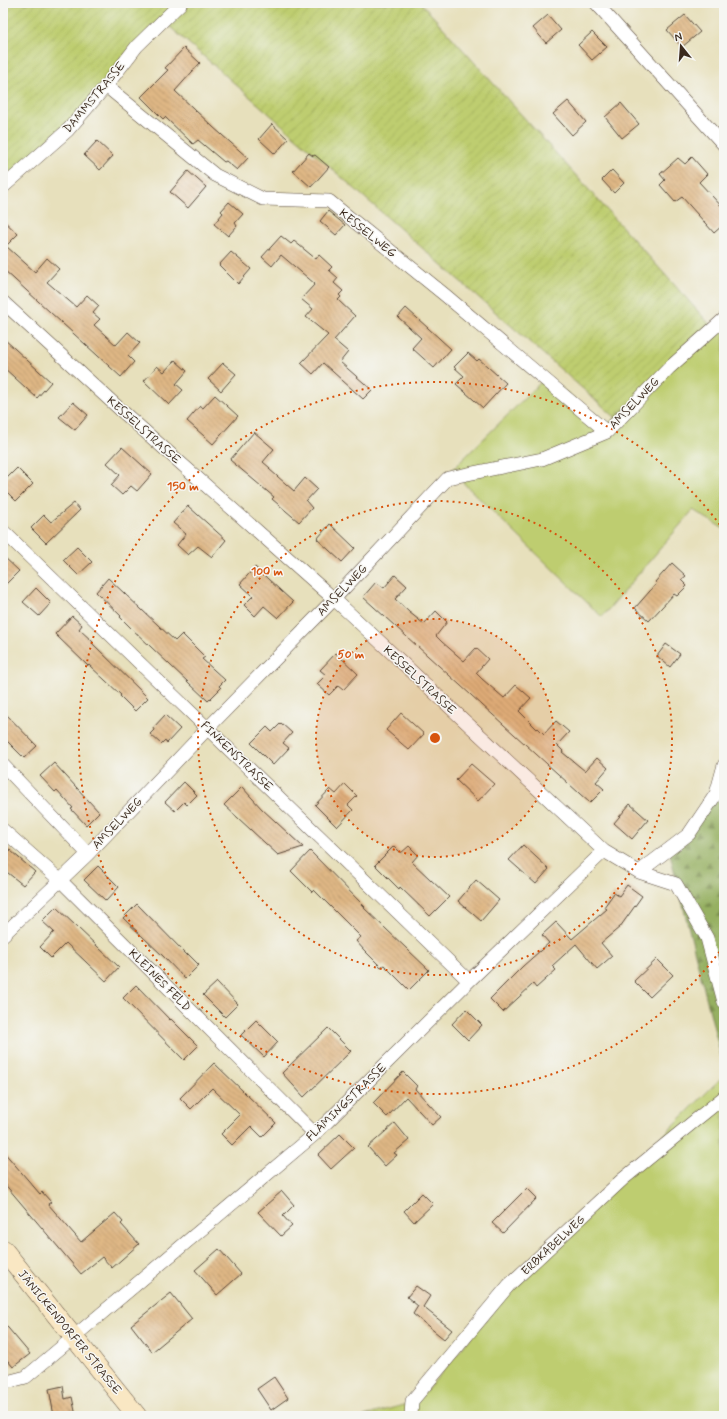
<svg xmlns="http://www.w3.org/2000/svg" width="727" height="1419" font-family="Mynerve,sans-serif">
<defs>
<pattern id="forest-firs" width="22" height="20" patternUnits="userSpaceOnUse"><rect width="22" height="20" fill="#96b062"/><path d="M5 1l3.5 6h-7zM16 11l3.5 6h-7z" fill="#7c8f50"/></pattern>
<pattern id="garden-furrows" width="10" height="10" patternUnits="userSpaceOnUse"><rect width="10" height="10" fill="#becd6f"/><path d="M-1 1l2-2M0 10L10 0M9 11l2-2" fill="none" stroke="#a4b060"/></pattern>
<pattern id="building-back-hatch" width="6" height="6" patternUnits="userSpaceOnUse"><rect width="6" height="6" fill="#dfb785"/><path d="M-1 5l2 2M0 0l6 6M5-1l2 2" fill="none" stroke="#b6956c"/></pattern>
</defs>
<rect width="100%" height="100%" fill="#f6f6f2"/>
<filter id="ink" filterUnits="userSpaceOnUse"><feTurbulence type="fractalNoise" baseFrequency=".025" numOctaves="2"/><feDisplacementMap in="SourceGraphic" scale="8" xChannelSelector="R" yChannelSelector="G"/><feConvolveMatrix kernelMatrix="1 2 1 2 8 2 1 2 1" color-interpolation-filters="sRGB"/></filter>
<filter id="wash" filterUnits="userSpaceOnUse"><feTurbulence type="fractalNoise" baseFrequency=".012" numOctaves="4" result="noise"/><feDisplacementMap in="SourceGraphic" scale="16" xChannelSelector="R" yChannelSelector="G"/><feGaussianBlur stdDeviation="0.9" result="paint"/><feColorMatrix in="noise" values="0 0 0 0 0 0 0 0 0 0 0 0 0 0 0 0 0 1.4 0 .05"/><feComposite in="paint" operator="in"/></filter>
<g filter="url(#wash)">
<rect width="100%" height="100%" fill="#e7e0bc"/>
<path fill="#becd6f" stroke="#7c7c46" d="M 724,321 L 724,529 L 693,510 L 602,617 L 451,471 L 546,377 L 608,424 Z
M 724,1075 L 724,1416 L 364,1416 L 418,1401 L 517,1282 Z"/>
<path fill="url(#forest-firs)" stroke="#686d40" d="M 724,793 L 724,800 L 719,820 L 724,846 L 724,1068 L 668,846 Z"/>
<path fill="url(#garden-furrows)" stroke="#7c7c46" d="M 3,3 L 421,3 L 714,329 L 615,417 L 161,19 L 106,86 L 3,182 Z"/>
<g id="blocks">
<path fill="url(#building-back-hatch)" d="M 548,15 L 561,30 L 546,43 L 533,28 Z
M 685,15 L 700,32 L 682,47 L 667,30 Z
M 592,32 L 607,47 L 592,60 L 578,45 Z
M 184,48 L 200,63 L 175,91 L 213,127 L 248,158 L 237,170 L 226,161 L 224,162 L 198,140 L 193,144 L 165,117 L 163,119 L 141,97 L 168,70 L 165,68 Z
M 568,101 L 586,122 L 572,135 L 553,114 Z
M 621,103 L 639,124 L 622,138 L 605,117 Z
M 272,124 L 288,139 L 275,154 L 259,139 Z
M 97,141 L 113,156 L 100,170 L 84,155 Z
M 309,153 L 313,156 L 315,155 L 329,167 L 311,187 L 293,171 Z
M 692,157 L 707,174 L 699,182 L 724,209 L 724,224 L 714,233 L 682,197 L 675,202 L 660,185 L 665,180 L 660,174 L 678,158 L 685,164 Z
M 612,170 L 624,183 L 614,193 L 602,180 Z
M 188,171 L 206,187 L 188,208 L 170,192 Z
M 229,202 L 243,214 L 235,223 L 237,226 L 228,236 L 214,224 L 223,213 L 221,211 Z
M 328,211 L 345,225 L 336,235 L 320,221 Z
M 3,220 L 18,234 L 6,246 L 35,272 L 47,258 L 59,269 L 47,282 L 76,307 L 87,295 L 99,306 L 93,313 L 100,319 L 94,325 L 116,345 L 128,332 L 140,343 L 128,356 L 134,362 L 121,377 L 3,269 Z
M 281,236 L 291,244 L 294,241 L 316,259 L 319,255 L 332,267 L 329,270 L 338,278 L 334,283 L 343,291 L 339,295 L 341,297 L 338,300 L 355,316 L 334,340 L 348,352 L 340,362 L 372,390 L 363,399 L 323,363 L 313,374 L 301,363 L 328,335 L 306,317 L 313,309 L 301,299 L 315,284 L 281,255 L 272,266 L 262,257 Z
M 231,252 L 251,269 L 238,284 L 219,265 Z
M 406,308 L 451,349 L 434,368 L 412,348 L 421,338 L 398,317 Z
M 3,338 L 51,382 L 37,398 L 3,367 Z
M 468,353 L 477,361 L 479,359 L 506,383 L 483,408 L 456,384 L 464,376 L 454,367 Z
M 175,360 L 187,371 L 176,384 L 183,390 L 169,405 L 144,381 L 157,366 L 164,372 Z
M 223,363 L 236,374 L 221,391 L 208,379 Z
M 215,395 L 238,416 L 213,444 L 187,421 L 200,406 L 203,408 Z
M 73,402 L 88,415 L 75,430 L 59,417 Z
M 254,432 L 274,449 L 263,462 L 270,468 L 269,469 L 294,491 L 305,478 L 317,489 L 306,501 L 312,508 L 299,522 L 272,499 L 274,497 L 230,460 Z
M 122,447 L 152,474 L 137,491 L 131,486 L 122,495 L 111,485 L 120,475 L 107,463 Z
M 17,468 L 33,484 L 16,501 L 3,488 L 3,482 Z
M 74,503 L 80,510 L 46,543 L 31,528 L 44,515 L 51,522 Z
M 188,506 L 226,540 L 212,557 L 198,546 L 188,555 L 177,545 L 186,534 L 173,523 Z
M 330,524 L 355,548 L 342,562 L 317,539 Z
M 77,547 L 92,562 L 78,575 L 63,560 Z
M 3,556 L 19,571 L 3,587 Z
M 672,563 L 686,576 L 681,580 L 687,586 L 677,596 L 674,594 L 649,621 L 635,608 L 657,583 L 655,582 Z
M 255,567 L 293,602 L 278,618 L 264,606 L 255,616 L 244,605 L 253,596 L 240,584 Z
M 395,575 L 407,586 L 395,599 L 409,612 L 424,624 L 436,611 L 447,622 L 436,636 L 442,642 L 464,661 L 476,648 L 488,659 L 476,673 L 482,679 L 504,698 L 516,685 L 531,698 L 519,711 L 537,729 L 538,728 L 544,734 L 556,721 L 569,732 L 557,745 L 563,751 L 562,752 L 585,771 L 597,758 L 608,768 L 596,782 L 604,789 L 590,803 L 363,597 L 376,582 L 384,588 Z
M 108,578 L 175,641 L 182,634 L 205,657 L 202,659 L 225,680 L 219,686 L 221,688 L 208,701 L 131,628 L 120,617 L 121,616 L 96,592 Z
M 36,588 L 51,603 L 39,616 L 23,602 Z
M 72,616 L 82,625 L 79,629 L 93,642 L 92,643 L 148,698 L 135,711 L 120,696 L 121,695 L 89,665 L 88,666 L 55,634 Z
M 666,644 L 680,654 L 670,667 L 657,656 Z
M 336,653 L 358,674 L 343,690 L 338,686 L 329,695 L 317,684 L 326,675 L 320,670 Z
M 3,711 L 37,746 L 24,758 L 3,737 Z
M 401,713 L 424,734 L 409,750 L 386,730 Z
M 165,715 L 180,729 L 167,743 L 165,740 L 161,744 L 150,734 L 154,730 L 153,728 Z
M 281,723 L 292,733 L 283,743 L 289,748 L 273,765 L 251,743 L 267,727 L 272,732 Z
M 54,763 L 99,812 L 86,825 L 71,809 L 73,808 L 57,790 L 55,792 L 40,776 Z
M 471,764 L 494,784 L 478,801 L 456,780 Z
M 184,782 L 197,795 L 187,805 L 184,802 L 175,811 L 165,802 Z
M 345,784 L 357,796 L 348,805 L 353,810 L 337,827 L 315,805 L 330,789 L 336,794 Z
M 242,787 L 262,809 L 303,847 L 278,855 L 224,805 Z
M 630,804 L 648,820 L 632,839 L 614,823 Z
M 3,844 L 35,872 L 23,885 L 3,869 Z
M 523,845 L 549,869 L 536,884 L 509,860 Z
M 394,846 L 401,853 L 409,846 L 418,855 L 412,862 L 449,897 L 430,916 L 400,887 L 399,889 L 375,865 Z
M 310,851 L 365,907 L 364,908 L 429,970 L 409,990 L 384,965 L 381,967 L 364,950 L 356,941 L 361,937 L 314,890 L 312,892 L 291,871 Z
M 98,866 L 119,887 L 106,901 L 84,880 Z
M 476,880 L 499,900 L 481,921 L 458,901 Z
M 627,885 L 642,896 L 620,927 L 601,943 L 612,956 L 597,969 L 576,944 L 552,966 L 556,970 L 536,988 L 533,984 L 503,1012 L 490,999 L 523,966 L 549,943 L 542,935 L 556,922 L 572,939 L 607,909 L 604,907 L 614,893 L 619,896 Z
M 137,904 L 187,955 L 188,954 L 199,965 L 185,979 L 163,956 L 123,918 Z
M 56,907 L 119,967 L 106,981 L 66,943 L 51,958 L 40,947 L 54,932 L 42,921 Z
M 657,959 L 673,975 L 650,997 L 634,981 Z
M 217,982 L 238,1004 L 225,1017 L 203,995 Z
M 136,985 L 170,1020 L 171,1019 L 198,1046 L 184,1060 L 123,998 Z
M 466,1009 L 482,1025 L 468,1040 L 452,1024 Z
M 256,1020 L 278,1042 L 264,1057 L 241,1035 Z
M 328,1028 L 351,1051 L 304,1097 L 282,1073 Z
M 214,1063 L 276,1123 L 262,1137 L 251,1126 L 232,1145 L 221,1134 L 240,1115 L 212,1088 L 191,1109 L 180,1098 Z
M 403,1072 L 417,1086 L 415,1089 L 441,1117 L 432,1125 L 406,1097 L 387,1117 L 373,1103 Z
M 395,1123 L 409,1140 L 394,1153 L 397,1155 L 385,1166 L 368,1147 Z
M 340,1134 L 354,1148 L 331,1169 L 318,1155 Z
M 3,1151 L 40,1194 L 42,1192 L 51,1202 L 48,1204 L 81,1242 L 115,1213 L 123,1222 L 121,1224 L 139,1244 L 112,1268 L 102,1257 L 81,1274 L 3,1182 Z
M 527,1188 L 537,1198 L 503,1233 L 492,1223 Z
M 282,1191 L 294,1205 L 283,1216 L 292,1226 L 281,1236 L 258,1212 Z
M 422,1193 L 433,1204 L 414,1222 L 404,1211 Z
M 219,1249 L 241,1274 L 217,1295 L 195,1270 Z
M 416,1286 L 430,1296 L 423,1307 L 452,1330 L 444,1339 L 413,1314 L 418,1306 L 407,1297 Z
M 171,1293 L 192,1319 L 152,1352 L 131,1325 Z
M 3,1322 L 30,1354 L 13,1367 L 3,1355 Z
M 274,1377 L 288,1398 L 271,1410 L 257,1389 Z
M 63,1386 L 65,1399 L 72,1397 L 76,1416 L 54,1416 L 49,1389 Z"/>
</g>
</g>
<g filter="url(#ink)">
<use href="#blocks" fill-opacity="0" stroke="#554536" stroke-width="1"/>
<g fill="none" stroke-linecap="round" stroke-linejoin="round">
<g stroke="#554536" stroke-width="14">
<path id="minor" d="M 596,3 L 724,145
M 106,86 L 215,175 L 263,199 L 329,201 L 445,295 L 607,432
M 3,187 L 68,130 L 106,86 L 137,46 L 181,3
M 3,302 L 123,412 L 334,599 L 604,851 L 639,872 L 676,884 L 707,938 L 724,1002
M 3,531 L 469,981
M 3,765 L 88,854
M 3,830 L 61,881 L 315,1134
M 639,872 L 689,834 L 716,794 L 724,765
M 3,935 L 88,854 L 208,728 L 334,599 L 448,478 L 542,459 L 607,432 L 669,368 L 724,319
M 3,1383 L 26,1377 L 315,1134 L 469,981 L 604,851
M 411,1416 L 412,1401 L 509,1285 L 623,1179 L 724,1097"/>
</g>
<g stroke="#554536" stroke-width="20">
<path id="secondary" d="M 3,1249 L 137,1416"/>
</g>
<use href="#minor" stroke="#fff" stroke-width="13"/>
<use href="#secondary" stroke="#f9e7c3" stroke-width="19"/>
</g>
</g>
<circle cx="435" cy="738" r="119" fill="#d7540e" fill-opacity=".12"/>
<g fill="none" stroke="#d7540e" stroke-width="2" stroke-dasharray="2 4">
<circle cx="435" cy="738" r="119"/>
<circle cx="435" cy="738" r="237"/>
<path d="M723 947A356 356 0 1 1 723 529"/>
</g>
<g text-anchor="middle" stroke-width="3" stroke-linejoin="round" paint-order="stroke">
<g font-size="12" fill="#3b2a1e" stroke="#f6f6f2">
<text transform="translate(94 97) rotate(-50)" y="4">DAMMSTRASSE</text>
<text transform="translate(368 233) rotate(39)" y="4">KESSELWEG</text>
<text transform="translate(634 403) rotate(-46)" y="4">AMSELWEG</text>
<text transform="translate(144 430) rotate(42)" y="4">KESSELSTRASSE</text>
<text transform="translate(342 590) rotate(-46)" y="4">AMSELWEG</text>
<text transform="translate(420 680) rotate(43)" y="4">KESSELSTRASSE</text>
<text transform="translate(237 756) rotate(44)" y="4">FINKENSTRASSE</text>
<text transform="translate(117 823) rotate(-46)" y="4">AMSELWEG</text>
<text transform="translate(160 980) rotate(45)" y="4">KLEINES FELD</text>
<text transform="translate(346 1102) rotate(-44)" y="4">FLÄMINGSTRASSE</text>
<text transform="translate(553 1245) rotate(-43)" y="4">ERBKABELWEG</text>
<text transform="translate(70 1332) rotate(51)" y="4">JÄNICKENDORFER STRASSE</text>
</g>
</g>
<circle cx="435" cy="738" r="6" fill="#d7540e" stroke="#f6f6f2" stroke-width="2"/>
<g font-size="12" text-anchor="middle" font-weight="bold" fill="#d7540e" stroke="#f6f6f2" stroke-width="3" stroke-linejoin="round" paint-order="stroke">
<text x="183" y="490">150 m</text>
<text x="267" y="575">100 m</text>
<text x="351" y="658">50 m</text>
</g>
<rect width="727" height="1419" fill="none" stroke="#f6f6f2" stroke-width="16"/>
<g transform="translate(681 46) rotate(343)" stroke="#f6f6f2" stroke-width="3" paint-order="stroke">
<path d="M0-3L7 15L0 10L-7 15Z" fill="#3b2a1e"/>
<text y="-6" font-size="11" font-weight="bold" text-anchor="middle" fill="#3b2a1e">N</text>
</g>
</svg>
